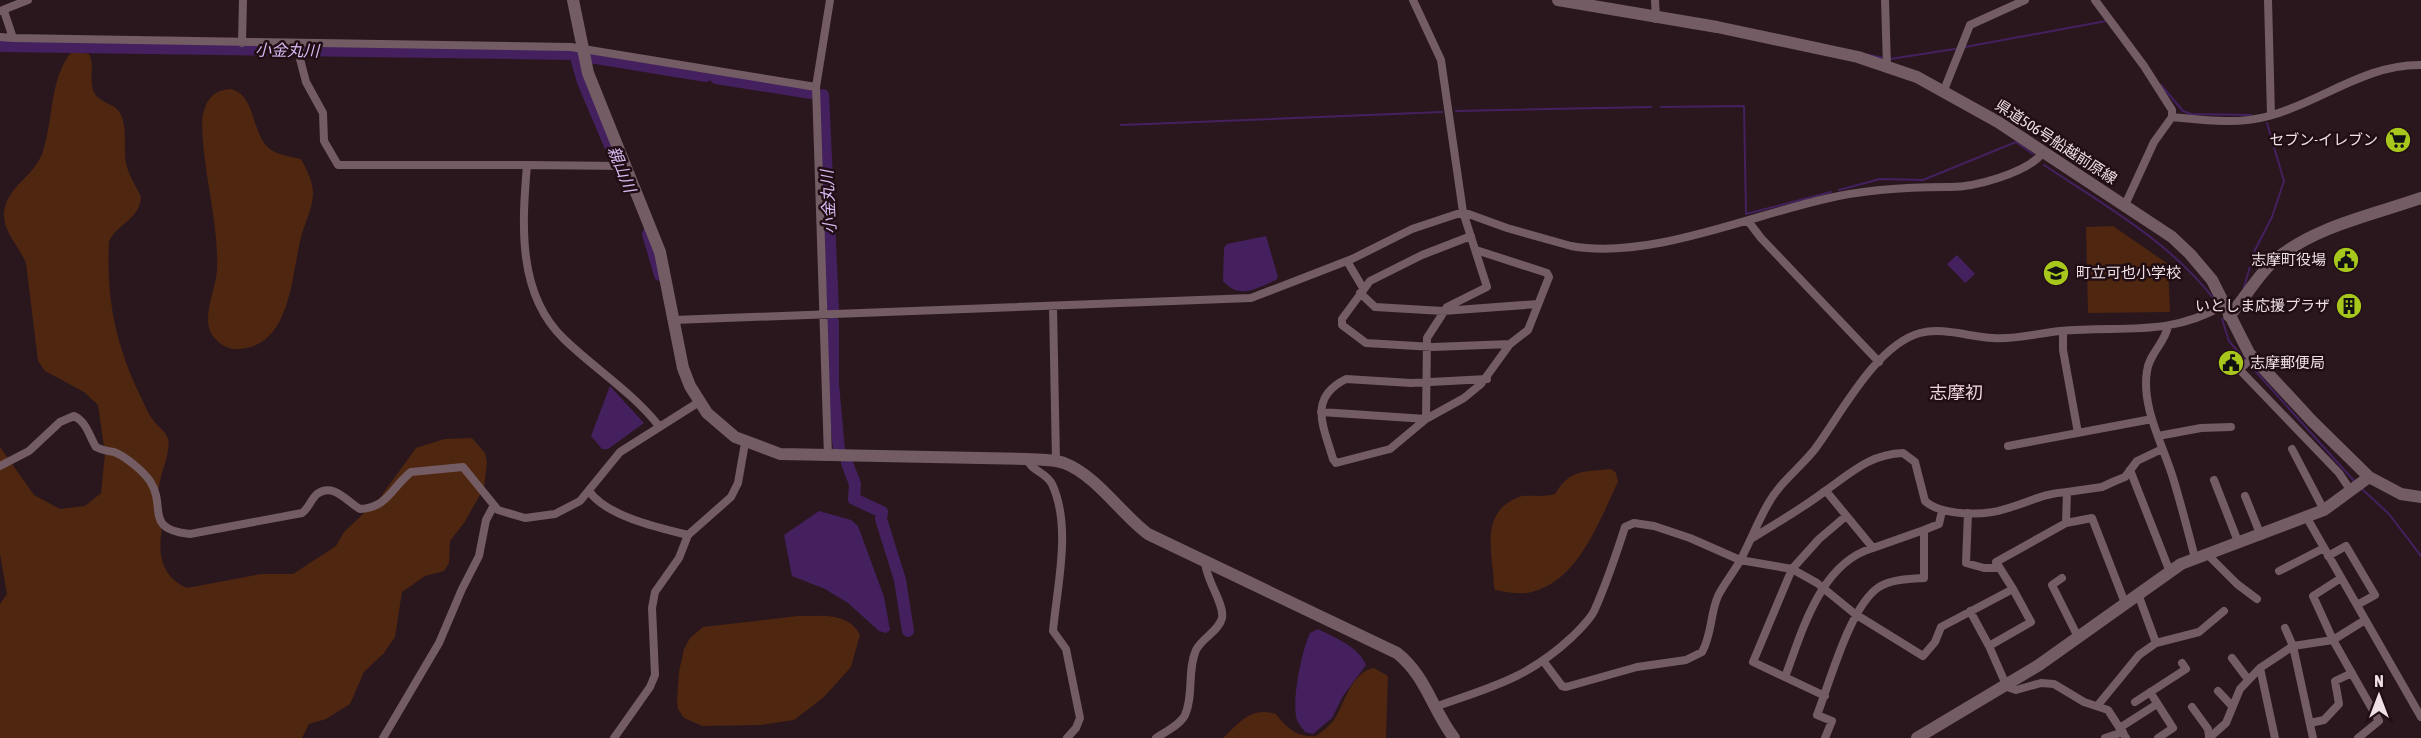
<svg xmlns="http://www.w3.org/2000/svg" width="2421" height="738" font-family="'Asap Condensed','Noto Sans JP',sans-serif">
<rect width="100%" height="100%" fill="#29171d"/>
<path fill="#4f2610" d="M 73,50 L 89,54 C 95,65 89,78 93,90 C 97,103 115,103 120,113 C 128,128 123,146 126,163 C 128,174 136,186 141,197 C 140,220 115,225 109,242 C 106,299 116,346 141,397 C 145,405 148,414 154,421 C 158,427 166,431 168,439 C 171,454 161,470 159,487 C 157,501 164,513 162,527 C 158,553 160,576 187,588 L 261,574 L 293,574 L 336,546 L 344,532 L 379,499 L 416,448 L 444,439 L 472,438 L 485,453 L 487,462 L 484,488 L 464,523 L 450,541 L 449,563 L 444,571 L 425,576 L 402,592 L 395,637 L 384,653 L 364,672 L 350,704 L 326,719 L 309,724 L 302,738 L 0,738 L 0,604 L 7,594 L 0,554 L 0,447 L 34,495 L 60,509 L 85,506 L 101,493 L 105,453 L 98,405 L 84,392 L 45,371 L 38,361 L 26,263 C 19,246 3,232 4,213 C 7,185 35,177 43,151 C 54,117 49,78 73,50 Z
M 231,89 C 258,96 250,138 273,151 C 280,155 292,157 301,159 C 306,169 313,181 313,193 C 313,209 303,226 300,242 C 291,279 290,348 237,349 C 227,350 216,342 211,333 C 202,316 216,288 217,270 C 219,220 202,171 202,120 C 205,102 211,90 231,89 Z
M 2113,226 L 2168,264 L 2170,312 L 2088,313 L 2086,227 Z
M 1611,469 L 1616,473 L 1618,482 C 1599,521 1579,580 1532,592 C 1521,595 1506,592 1495,590 C 1493,584 1494,578 1493,572 C 1490,541 1484,511 1519,497 C 1526,494 1542,498 1555,494 C 1570,469 1583,472 1611,469 Z
M 798,616 C 820,616 849,612 860,635 L 851,667 L 824,697 L 794,720 L 761,725 L 702,726 L 684,718 L 678,709 L 677,701 L 679,672 L 684,649 L 690,638 L 703,627 Z
M 1374,668 L 1388,676 L 1386,738 L 1223,738 C 1239,723 1251,706 1276,714 C 1287,728 1297,738 1316,736 C 1323,731 1329,726 1334,720 C 1345,703 1351,672 1374,668 Z"/>
<path fill="#45205f" d="M 1266,236 L 1278,277 L 1276,280 C 1256,288 1240,300 1223,281 L 1224,248 L 1227,244 Z
M 1957,255 L 1975,274 L 1965,283 L 1947,264 Z
M 610,386 L 644,423 L 608,449 L 602,449 L 591,436 Z
M 819,511 L 851,520 L 858,526 L 884,597 L 890,630 L 886,633 L 879,631 L 848,603 L 825,589 L 792,576 L 784,535 Z
M 1318,629 C 1335,638 1358,646 1366,665 L 1343,696 L 1332,718 L 1313,734 L 1305,732 C 1303,728 1298,724 1297,720 C 1291,702 1302,650 1310,633 Z"/>
<g fill="none" stroke-linecap="round" stroke-linejoin="round">
<path stroke="#45205f" stroke-width="2" d="M 1965,47 L 2106,21
M 1869,55 L 1884,58
M 1890,59 L 1955,49
M 2161,85 L 2183,111 L 2191,114 L 2251,115
M 1661,107 L 1744,106 L 1746,214 L 1831,192
M 1456,111 L 1651,107
M 1121,125 L 1442,112
M 2044,165 C 2104,205 2169,241 2214,299
M 1839,190 L 1880,179 L 1923,180 L 2016,142 L 2033,154
M 2244,287 L 2255,250 L 2272,217 L 2284,181 L 2267,123
M 2222,319 L 2229,341 L 2245,360
M 2249,364 L 2356,483
M 2362,489 L 2389,514 L 2421,556"/>
<path stroke="#45205f" stroke-width="12" d="M 0,46 L 575,54 L 583,82 L 622,174
M 590,57 L 706,76
M 716,78 L 811,93
M 823,95 L 833,308
M 648,234 L 660,275
M 833,322 L 833,384 L 839,450
M 847,463 L 855,484 L 854,499 L 882,512 L 881,519 L 900,580 L 908,631"/>
<path stroke="#735c63" stroke-width="8" d="M 1413,0 L 1441,60 L 1463,212 L 1487,287 L 1447,307 L 1427,338 L 1426,419
M 1655,0 L 1656,19
M 1885,0 L 1887,66
M 2095,0 L 2144,66 L 2172,110 L 2172,117 L 2154,142 L 2125,205
M 2268,0 L 2271,115
M 0,11 L 28,0
M 4,11 L 13,38 L 571,47 L 816,87
M 0,37 L 13,38
M 242,43 L 243,0
M 300,44 L 300,59 L 306,82 L 323,113 L 324,141 L 338,165 L 527,165 C 522,224 517,294 564,339 C 595,369 631,391 659,426
M 1944,90 L 1970,25 L 2025,0
M 2172,117 C 2203,120 2237,125 2269,116 C 2321,102 2365,64 2421,65
M 527,165 L 624,166
M 1748,221 L 1761,238 L 1879,362
M 1471,236 L 1422,255 L 1370,281 L 1342,319 L 1342,325 L 1366,343 L 1433,347 L 1510,344
M 1476,250 L 1547,273 L 1549,277 L 1528,330 L 1510,344 L 1481,384 L 1464,398 L 1426,419 L 1390,449 L 1336,463 L 1333,459 C 1323,425 1308,398 1346,379 L 1411,383 L 1487,379
M 1347,261 L 1363,288
M 1360,293 L 1375,307 L 1443,311 L 1538,304
M 1053,306 L 1056,461
M 674,320 L 1251,298 L 1352,259 L 1412,229 L 1463,212 L 1507,228 L 1571,246 C 1649,260 1749,216 1825,199 C 1866,189 1906,187 1947,187 C 1972,188 2029,173 2043,152
M 2168,326 C 2165,343 2149,354 2147,371 C 2141,407 2163,445 2173,478 C 2181,504 2188,531 2195,558
M 2063,331 L 2063,350 L 2078,433
M 2254,358 L 2239,369 L 2339,473 L 2351,491
M 1321,412 L 1426,419
M 2158,436 L 2201,428 L 2231,427
M 2008,446 L 2152,419
M 2292,449 L 2324,510
M 828,457 L 816,87 L 830,0
M 1027,459 C 1031,471 1046,472 1052,484 C 1072,527 1057,586 1053,631 L 1066,649 L 1080,718 L 1076,728 L 1067,738
M 0,466 L 29,451 L 60,422 L 74,416 C 87,422 89,436 96,447 C 102,450 107,451 114,452 C 125,456 143,471 150,481 C 167,507 143,529 190,534 L 302,513 C 309,508 311,499 317,494 C 334,482 347,502 360,509 C 387,508 392,487 411,472 L 463,467 L 498,510 L 525,518 L 555,514 L 580,501 L 620,452 L 699,402
M 2130,470 L 2170,572
M 2214,480 L 2239,544
M 589,491 C 606,516 659,528 688,535
M 2067,492 L 2102,487 L 2115,481 L 2125,477 L 2137,461 L 2162,449
M 2245,496 L 2261,536
M 1968,513 L 1966,563 L 1984,568 L 1999,568
M 2307,518 L 2421,717
M 2066,523 L 2092,518 L 2125,603
M 1924,530 L 1939,524 L 1942,511
M 1751,539 C 1776,523 1802,509 1825,491 C 1851,473 1870,454 1903,453 L 1915,462 L 1925,501 C 1941,516 1984,516 2005,509 C 2027,503 2044,493 2067,492 L 2066,523 L 1996,562 L 2013,589
M 2207,554 L 2237,584 L 2257,599
M 2328,556 L 2346,546 L 2375,595 L 2357,605
M 2279,571 L 2324,548
M 2062,578 L 2052,585 L 2078,637
M 2341,578 L 2313,596 L 2333,640 L 2379,721 L 2358,738
M 1970,611 L 1989,646
M 2285,628 L 2293,646 L 2313,738
M 2156,643 L 2199,632 L 2224,611
M 2232,658 L 2247,678
M 1544,662 L 1562,686 L 1566,687 L 1637,667 L 1686,660 L 1702,652 C 1712,635 1710,614 1718,596 C 1725,582 1735,571 1742,557 C 1751,540 1758,521 1768,504 C 1780,482 1800,468 1815,449 C 1841,414 1876,345 1920,333 C 1943,327 1970,337 1993,338 C 2015,340 2038,333 2060,331 C 2121,325 2167,338 2224,305
M 2260,668 L 2293,646 L 2333,640 L 2365,620
M 1785,677 C 1802,632 1820,563 1873,548
M 2218,691 L 2232,706
M 2150,692 L 2173,728 L 2158,738
M 1825,696 L 1753,662 L 1792,569 L 1819,539 L 1846,516
M 2135,702 L 2186,669 L 2182,663
M 2098,705 L 2139,655 L 2156,643 L 2138,594
M 1435,707 C 1491,687 1527,679 1572,637 C 1580,629 1591,619 1595,609 C 1607,582 1616,555 1625,527 L 1634,523 L 1654,526 L 1690,538 L 1740,560 L 1792,569 L 1817,583 L 1855,614 L 1923,656 L 1935,642 L 1941,627 L 2013,589 L 2031,622 L 1989,646 L 2007,687 L 2016,690 L 2041,683 L 2054,684 L 2084,702 L 2108,710 L 2126,738
M 2192,707 L 2208,729 L 2209,736
M 2310,723 L 2324,720 L 2339,704 L 2335,681 L 2352,673
M 2121,727 L 2157,704
M 383,738 L 439,643 L 462,589 L 479,556 L 486,520 L 493,507
M 614,738 L 650,687 L 655,675 L 652,608 L 655,592 L 679,558 L 688,535 L 731,497 L 738,483 L 745,443
M 1156,738 C 1165,732 1180,725 1185,715 C 1194,695 1187,670 1196,650 C 1202,638 1219,631 1222,618 C 1225,604 1205,579 1205,561
M 1825,738 L 1832,721 L 1817,715 C 1830,682 1850,606 1879,587 C 1892,579 1909,579 1924,578 L 1924,530 L 1873,548 L 1826,491
M 2105,738 L 2123,732
M 2209,738 L 2226,723 L 2240,689 L 2260,668 L 2275,738"/>
<path stroke="#735c63" stroke-width="12" d="M 573,0 L 588,73 L 660,252 L 683,368 L 690,386 L 707,413 L 735,437 L 780,454 L 1027,459 C 1039,460 1052,459 1064,463 C 1096,475 1121,514 1148,534 L 1397,653 C 1426,676 1432,709 1454,738
M 1558,0 L 1717,27 L 1858,57 L 1917,77 L 1998,122 L 2172,237 L 2190,254 L 2212,280 L 2249,353 L 2312,421 L 2369,477 L 2401,494 L 2421,497
M 2229,316 C 2246,298 2257,275 2276,259 C 2316,226 2373,215 2421,198
M 1917,738 L 2039,665 L 2181,564 L 2324,510 L 2369,477"/>
</g>
<defs>
<g id="supermarket-disc" transform="scale(1.35)"><circle r="9.5" fill="#a8c71c" stroke="#200e14"/><path d="M-6-5.5h2.5l.6 2H6L4.5 2H-2.5L-4.4-4H-6ZM-1.5 3.2a1.3 1.3 0 1 0 .1 0ZM3 3.2a1.3 1.3 0 1 0 .1 0Z" fill="#111"/></g>
<g id="civic-disc" transform="scale(1.35)"><circle r="9.5" fill="#a8c71c" stroke="#200e14"/><path d="M-.6-6.5H3V-4.5H.6V-3L4-1V1h2V6H-6V1h2V-1L-.6-3ZM-1.2 2.5V6h2.4V2.5Z" fill="#111"/></g>
<g id="school-disc" transform="scale(1.35)"><circle r="9.5" fill="#a8c71c" stroke="#200e14"/><path d="M0-5L7-2L0 1L-7-2ZM-4 1L0 2.5L4 1V4Q0 6-4 4Z" fill="#111"/></g>
<g id="building-disc" transform="scale(1.35)"><circle r="9.5" fill="#a8c71c" stroke="#200e14"/><path d="M-4-6H4V6H1V3H-1V6H-4ZM-2.5-4.3h1.7v1.8h-1.7ZM.8-4.3h1.7v1.8H.8ZM-2.5-1h1.7V.8h-1.7ZM.8-1h1.7V.8H.8Z" fill="#111"/></g>
</defs>
<g fill-rule="evenodd">
<use href="#supermarket-disc" x="2398" y="140"/>
<use href="#civic-disc" x="2346" y="260"/>
<use href="#school-disc" x="2056" y="273"/>
<use href="#building-disc" x="2349" y="306"/>
<use href="#civic-disc" x="2231" y="363"/>
</g>
<g text-anchor="middle" stroke-width="5" stroke-linejoin="round" paint-order="stroke">
<g font-size="15" fill="#efe1e5" stroke="#200e14" text-anchor="end">
<text x="2378" y="145">セブン-イレブン</text>
<text x="2326" y="265">志摩町役場</text>
<text x="2076" y="278" text-anchor="start">町立可也小学校</text>
<text x="2330" y="311">いとしま応援プラザ</text>
<text x="2250" y="368" text-anchor="start">志摩郵便局</text>
</g>
<g font-size="15" fill="#efe1e5" stroke="#200e14">
<text transform="translate(2056 142) rotate(33)" y="5">県道506号船越前原線</text>
</g>
<g font-size="16" font-style="italic" fill="#d8baf3" stroke="#200e14">
<text transform="translate(287 50) rotate(1)" y="6">小金丸川</text>
<text transform="translate(622 169) rotate(68)" y="6">親山川</text>
<text transform="translate(828 202) rotate(-93)" y="6">小金丸川</text>
</g>
<g font-size="18" fill="#eed3db" stroke="#200e14">
<text x="1956" y="399">志摩初</text>
</g>
</g>
<g transform="translate(2379 696)" stroke="#200e14" stroke-width="4.5" paint-order="stroke">
<path d="M0-4.5L10 22L0 15L-10 22Z" fill="#efe1e5"/>
<text y="-9" font-size="16" font-weight="bold" text-anchor="middle" fill="#efe1e5">N</text>
</g>
</svg>
